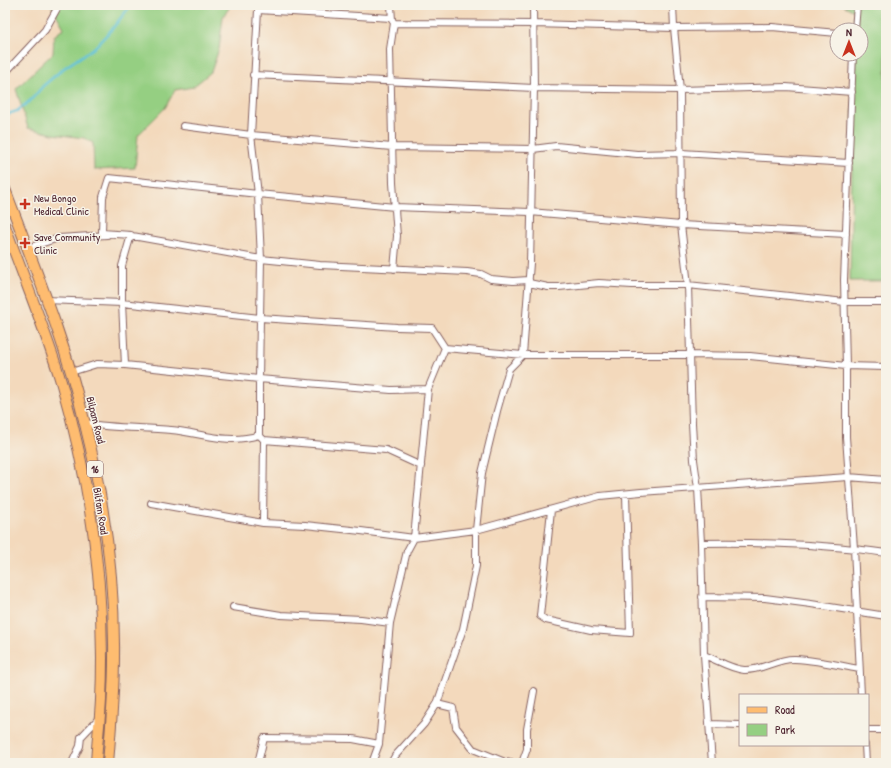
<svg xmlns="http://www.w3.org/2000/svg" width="891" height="768" font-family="'Patrick Hand',sans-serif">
<rect width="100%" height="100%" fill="#f7f3e8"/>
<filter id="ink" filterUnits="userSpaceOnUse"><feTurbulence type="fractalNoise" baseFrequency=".025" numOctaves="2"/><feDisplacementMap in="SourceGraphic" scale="8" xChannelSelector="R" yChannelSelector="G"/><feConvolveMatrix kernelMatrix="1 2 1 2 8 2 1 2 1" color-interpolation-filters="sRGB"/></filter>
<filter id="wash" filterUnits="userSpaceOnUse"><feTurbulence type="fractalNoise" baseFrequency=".012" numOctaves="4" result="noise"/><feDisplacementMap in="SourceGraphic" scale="16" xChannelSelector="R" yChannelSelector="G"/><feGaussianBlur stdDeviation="0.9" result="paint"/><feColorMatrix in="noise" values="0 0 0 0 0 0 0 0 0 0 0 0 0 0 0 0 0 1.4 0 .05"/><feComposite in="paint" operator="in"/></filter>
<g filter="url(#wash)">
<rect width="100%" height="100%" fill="#f3d9bc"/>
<path fill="#95cf82" stroke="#707756" d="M 51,5 L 186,5 L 190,6 L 192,5 L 231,5 L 223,17 L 219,49 L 211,72 L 193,87 L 175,90 L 165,108 L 138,135 L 135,168 L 94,170 L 93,143 L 84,138 L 53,134 L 28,128 L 16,89 L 53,53 L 54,36 L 64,28 Z
M 843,5 L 886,5 L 886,281 L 850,281 L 854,54 L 861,54 L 861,30 L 854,30 L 854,11 Z"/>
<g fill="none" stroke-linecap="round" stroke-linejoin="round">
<path stroke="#5cc1da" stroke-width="2.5" d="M 5,115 L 17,111 L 31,100 L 43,86 L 64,68 L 94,48 L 112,29 L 131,5"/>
</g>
</g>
<g filter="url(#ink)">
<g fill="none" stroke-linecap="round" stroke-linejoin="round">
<g stroke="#85605e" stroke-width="8">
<path id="street" d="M 391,5 L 392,20 L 394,23 L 390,49 L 393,183 L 397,236 L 394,269
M 673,5 L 674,28 L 680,90 L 681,225 L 688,285 L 692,423 L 694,460 L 698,488 L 701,543 L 704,655 L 712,763
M 394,23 L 534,24 L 674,28 L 772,27 L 837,33
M 855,30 L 857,5
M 853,54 L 844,280 L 846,366 L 846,437 L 854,548 L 861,695
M 5,73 L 45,30 L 59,5
M 253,75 L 534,88 L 680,90 L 786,87 L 852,92
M 183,126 L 251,135 L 392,147 L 533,149 L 556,146 L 637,154 L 681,153 L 849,163
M 127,235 L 261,259 L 320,265 L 467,272 L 481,274 L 491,279 L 513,281 L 529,280
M 5,247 L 13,245
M 27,248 L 59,238 L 107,235
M 529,283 L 548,287 L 559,287 L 599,283 L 632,285 L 688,285 L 845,302 L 886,302
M 46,300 L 122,303 L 260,318 L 397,327 L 432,328 L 445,348
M 125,365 L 122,303 L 122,266 L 131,235 L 102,233 L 103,197 L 109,178 L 258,194 L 395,207 L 530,212 L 681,225 L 846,234
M 71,372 L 97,364 L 125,365 L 259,379 L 391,390 L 428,389 L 445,348 L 523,355 L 691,355 L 750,356 L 846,366 L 886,367
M 428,389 L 414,538 L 476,530 L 600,496 L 641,492 L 848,477 L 886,480
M 85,423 C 114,429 143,427 171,430 C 202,433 227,445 259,435
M 264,440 L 386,450 L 421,466
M 151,503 L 263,523 L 305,525 L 361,531 L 414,538 L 407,551 L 390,623 L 379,744 L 372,763
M 551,510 L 540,616 L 546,620 L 591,630 L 630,633 L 626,494
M 263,523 L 264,440 L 259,435 L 259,379 L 261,259 L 258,194 L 251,135 L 258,10 L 391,18 L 392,20
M 701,543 C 763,542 824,544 886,553
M 702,597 L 765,598 L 811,604 L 886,616
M 233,607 L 281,615 L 361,619 L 390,623
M 704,655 C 717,660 731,669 744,670 C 762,671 777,658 795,659 C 816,660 838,665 859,669
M 437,704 L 453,708 L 456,727 L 473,749 L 505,762 L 511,763
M 710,724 L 740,725
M 868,730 L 886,730
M 865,745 L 866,763
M 72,763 L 80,746 L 81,737 L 99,718
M 258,763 L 264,738 L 353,739 L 379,744
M 391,763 L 395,756 L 424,724 L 437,704 L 463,629 L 476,566 L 476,530 L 482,473 L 497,411 L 509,369 L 523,355 L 530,263 L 534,88 L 533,5
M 522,763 L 527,749 L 527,729 L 534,691"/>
</g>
<g stroke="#85605e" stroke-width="12">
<path id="primary" d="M 5,189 C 34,266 66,343 85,424 C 104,500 115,579 114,657 C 114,693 111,728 108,763
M 5,226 C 24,279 46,331 62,385 C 91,486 106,594 101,700 C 100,721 97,742 96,763"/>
</g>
<use href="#street" stroke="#fff" stroke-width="6"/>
<use href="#primary" stroke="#febc70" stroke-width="10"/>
</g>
</g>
<g fill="#c8321e" stroke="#f7f3e8" stroke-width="1.5">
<path d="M23 198h4v4h4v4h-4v4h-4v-4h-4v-4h4z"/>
<path d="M23 237h4v4h4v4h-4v4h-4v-4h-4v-4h4z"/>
</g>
<g text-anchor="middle" stroke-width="3" stroke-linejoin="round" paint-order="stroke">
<rect fill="#f7f3e8" stroke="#7e5f64" stroke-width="1" x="87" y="461" width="16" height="16" rx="3"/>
<g font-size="10" font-weight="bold" fill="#4a1f2b">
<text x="95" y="473">16</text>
</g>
<g font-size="11" fill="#4a1f2b" stroke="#f7f3e8" text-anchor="start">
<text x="34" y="202">New Bongo<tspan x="34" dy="13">Medical Clinic</tspan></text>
<text x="34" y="241">Save Community<tspan x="34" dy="13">Clinic</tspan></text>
</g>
<g font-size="11" fill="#4a1f2b" stroke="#f7f3e8">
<text transform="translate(96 420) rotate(76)" y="4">Bilpam Road</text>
<text transform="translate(101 511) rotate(81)" y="4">Bilfam Road</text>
</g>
</g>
<rect width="891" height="768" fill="none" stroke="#f7f3e8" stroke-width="20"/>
<rect x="739" y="694" width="130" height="52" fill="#f7f3e8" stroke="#b29e9c"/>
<rect x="747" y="707" width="20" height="6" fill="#febc70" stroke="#b29e9c"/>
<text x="775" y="714" font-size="12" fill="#4a1f2b">Road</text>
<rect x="747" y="724" width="20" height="12" fill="#95cf82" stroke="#b29e9c"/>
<text x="775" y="734" font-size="12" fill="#4a1f2b">Park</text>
<g transform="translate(849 42)"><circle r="19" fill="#f7f3e8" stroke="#b29e9c"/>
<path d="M0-3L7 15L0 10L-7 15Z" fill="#c8321e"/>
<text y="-6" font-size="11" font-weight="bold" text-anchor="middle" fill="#4a1f2b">N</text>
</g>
</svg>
